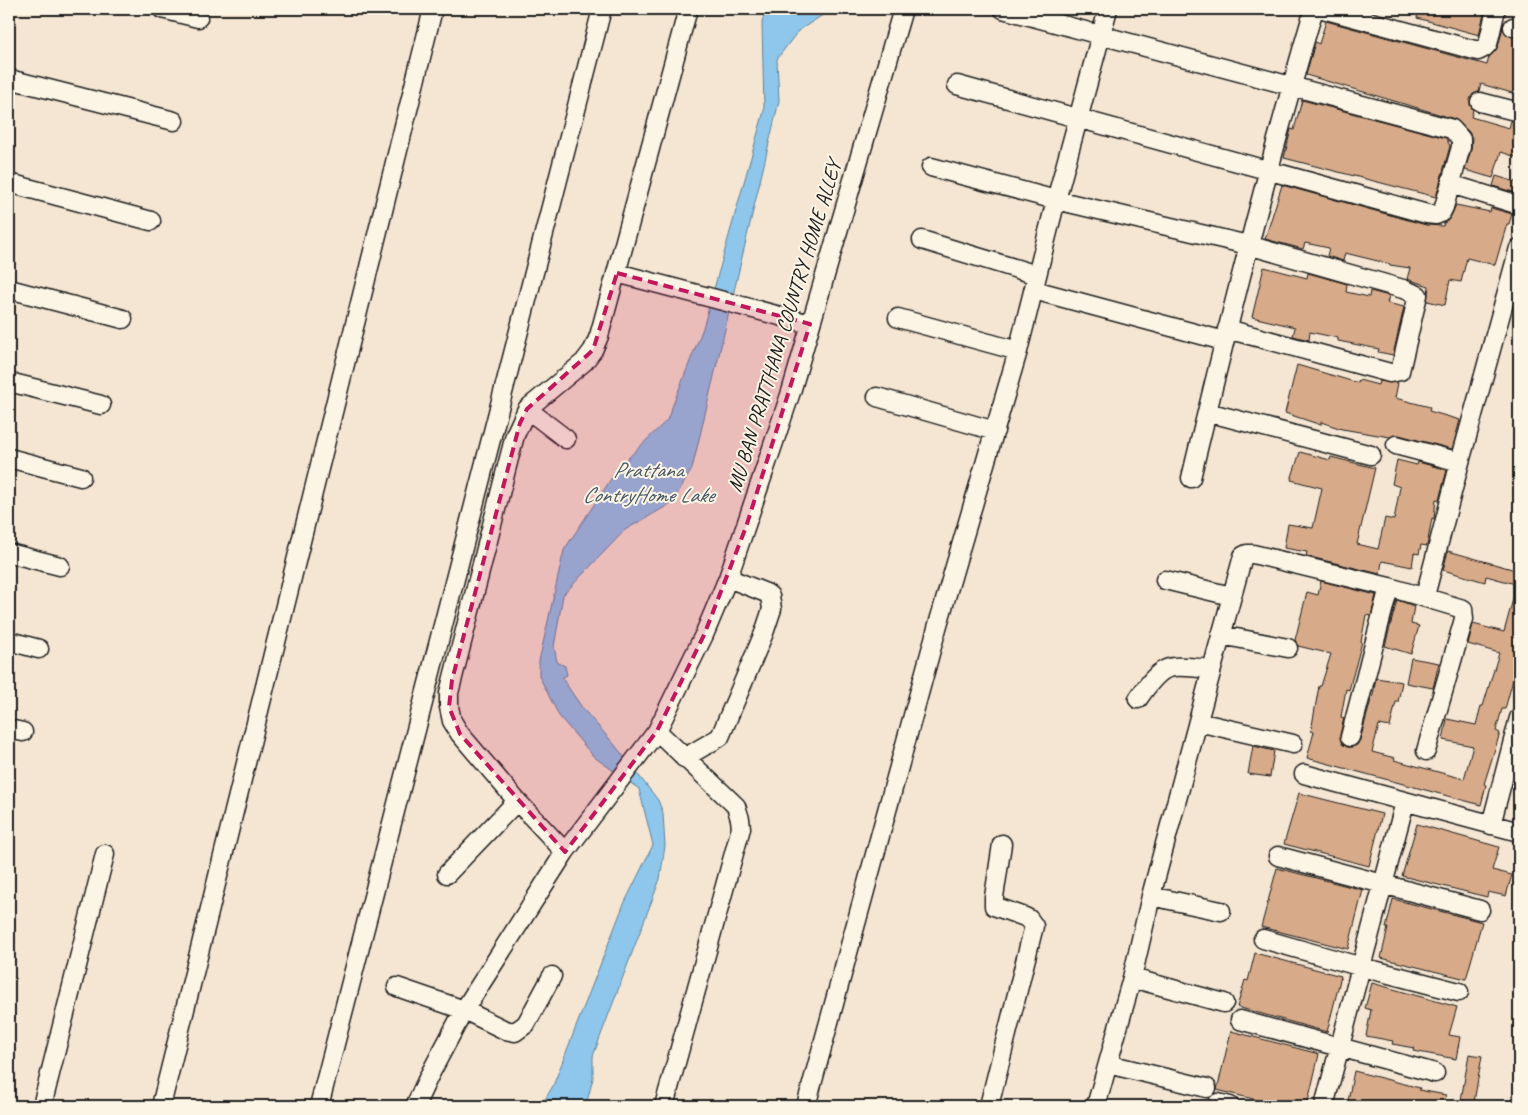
<svg xmlns="http://www.w3.org/2000/svg" width="1528" height="1115" font-family="Caveat,sans-serif">
<rect width="100%" height="100%" fill="#f5e6d3"/>
<filter id="ink" filterUnits="userSpaceOnUse"><feTurbulence type="fractalNoise" baseFrequency=".02" numOctaves="2"/><feDisplacementMap in="SourceGraphic" scale="10" xChannelSelector="R" yChannelSelector="G"/><feConvolveMatrix kernelMatrix="1 2 1 2 8 2 1 2 1" color-interpolation-filters="sRGB"/></filter>
<g filter="url(#ink)">
<path fill="#8ec6ec" stroke="#608299" d="M 765,9 L 832,9 L 798,31 L 777,59 L 779,101 L 692,469 L 672,503 L 625,530 L 563,595 L 554,647 L 557,662 L 565,666 L 567,675 L 562,678 L 583,709 L 614,744 L 658,800 L 663,813 L 665,846 L 660,879 L 593,1056 L 593,1078 L 586,1106 L 541,1106 L 553,1086 L 623,906 L 653,845 L 639,789 L 594,757 L 559,716 L 539,676 L 539,661 L 564,550 L 619,467 L 667,420 L 703,328 L 764,111 L 762,23 Z"/>
<path fill="#d7aa89" stroke="#1c1c1c" d="M 1419,9 L 1485,9 L 1479,35 L 1417,18 Z
M 1326,21 L 1487,65 L 1489,57 L 1498,47 L 1503,27 L 1507,35 L 1519,38 L 1519,95 L 1481,84 L 1479,92 L 1473,94 L 1470,100 L 1470,105 L 1473,110 L 1471,117 L 1509,128 L 1511,121 L 1519,122 L 1519,158 L 1501,152 L 1493,178 L 1465,170 L 1471,150 L 1472,138 L 1469,132 L 1455,119 L 1306,75 L 1315,42 L 1319,44 Z
M 1302,100 L 1446,138 L 1450,146 L 1436,197 L 1284,158 L 1291,129 L 1294,130 Z
M 1496,176 L 1519,183 L 1516,193 L 1493,186 Z
M 1282,185 L 1426,225 L 1443,226 L 1444,223 L 1450,218 L 1456,205 L 1490,212 L 1491,208 L 1512,214 L 1509,224 L 1507,224 L 1495,265 L 1467,258 L 1461,282 L 1450,280 L 1445,305 L 1427,301 L 1429,286 L 1407,279 L 1410,268 L 1390,265 L 1390,264 L 1345,253 L 1343,261 L 1327,256 L 1329,248 L 1305,243 L 1303,249 L 1265,239 Z
M 1264,267 L 1307,278 L 1308,273 L 1347,284 L 1346,292 L 1369,297 L 1370,291 L 1389,296 L 1387,303 L 1404,307 L 1393,355 L 1378,352 L 1379,349 L 1338,341 L 1338,338 L 1310,332 L 1309,340 L 1293,336 L 1295,327 L 1252,317 Z
M 1297,365 L 1358,383 L 1359,380 L 1378,385 L 1379,381 L 1398,383 L 1395,398 L 1430,407 L 1429,411 L 1460,420 L 1452,449 L 1399,435 L 1390,437 L 1342,429 L 1321,422 L 1321,425 L 1285,413 Z
M 1300,452 L 1330,460 L 1331,457 L 1375,468 L 1357,544 L 1378,549 L 1385,518 L 1394,520 L 1400,487 L 1392,484 L 1397,460 L 1417,465 L 1418,462 L 1447,470 L 1439,500 L 1436,499 L 1434,519 L 1432,518 L 1427,546 L 1421,545 L 1419,554 L 1414,553 L 1412,567 L 1382,561 L 1380,574 L 1306,556 L 1307,552 L 1284,548 L 1288,524 L 1313,528 L 1322,488 L 1291,480 Z
M 1448,551 L 1519,571 L 1519,585 L 1486,576 L 1485,582 L 1443,570 Z
M 1321,581 L 1376,595 L 1371,616 L 1366,615 L 1361,642 L 1362,642 L 1349,690 L 1346,689 L 1341,717 L 1344,718 L 1340,735 L 1342,744 L 1347,747 L 1352,747 L 1357,745 L 1360,740 L 1371,700 L 1372,700 L 1376,678 L 1402,682 L 1398,702 L 1396,702 L 1390,727 L 1379,725 L 1372,752 L 1395,758 L 1394,760 L 1464,779 L 1473,746 L 1443,740 L 1447,719 L 1476,725 L 1481,706 L 1483,706 L 1499,653 L 1468,644 L 1473,624 L 1504,632 L 1516,588 L 1519,588 L 1519,658 L 1505,709 L 1502,709 L 1496,731 L 1500,733 L 1484,784 L 1486,785 L 1481,805 L 1307,758 L 1314,732 L 1311,731 L 1319,686 L 1321,686 L 1331,654 L 1298,646 L 1295,640 L 1307,592 L 1318,595 Z
M 1397,600 L 1414,606 L 1411,624 L 1419,626 L 1411,654 L 1385,646 Z
M 1411,658 L 1439,663 L 1433,688 L 1406,683 Z
M 1253,746 L 1274,751 L 1270,777 L 1248,774 Z
M 1299,793 L 1382,814 L 1369,866 L 1284,844 Z
M 1417,824 L 1499,847 L 1492,870 L 1512,875 L 1506,896 L 1488,892 L 1487,897 L 1402,876 Z
M 1277,868 L 1363,890 L 1348,949 L 1261,927 Z
M 1393,899 L 1482,922 L 1466,979 L 1381,958 L 1388,928 L 1386,928 Z
M 1255,953 L 1341,976 L 1327,1032 L 1237,1007 L 1245,980 L 1248,981 Z
M 1372,983 L 1457,1007 L 1449,1035 L 1460,1037 L 1456,1059 L 1413,1051 L 1414,1048 L 1392,1044 L 1393,1041 L 1366,1036 L 1371,1010 L 1365,1008 Z
M 1231,1031 L 1319,1054 L 1307,1106 L 1281,1106 L 1217,1090 Z
M 1469,1054 L 1482,1056 L 1474,1102 L 1461,1100 Z
M 1354,1071 L 1420,1088 L 1419,1090 L 1446,1095 L 1443,1106 L 1347,1106 Z"/>
<g fill="none" stroke-linecap="round" stroke-linejoin="round">
<g stroke="#1c1c1c" stroke-width="21">
<path id="minor" d="M 162,9 L 198,18
M 1323,9 L 1478,51 L 1484,48 L 1488,44 L 1496,9
M 1513,27 L 1519,28
M 9,79 L 174,121
M 957,85 L 1427,214 L 1436,215 L 1441,213 L 1444,207 L 1461,147 L 1461,139 L 1452,129 L 1003,9
M 1480,102 L 1519,112
M 931,167 L 1056,200 L 1248,245 L 1403,289 L 1418,295 L 1400,371 L 1390,373 L 1227,329
M 9,183 L 151,221
M 1457,186 L 1519,205
M 922,240 L 1037,275
M 617,273 L 810,324
M 9,289 L 123,319
M 1034,290 L 1224,341
M 898,318 L 1018,351
M 9,382 L 101,405
M 877,397 L 995,431
M 527,409 L 566,439
M 1207,412 L 1371,455
M 1396,445 L 1460,462
M 9,458 L 81,477
M 1191,478 C 1229,320 1268,164 1314,9
M 9,553 L 60,566
M 1165,580 L 1231,596
M 1425,596 L 1460,462 L 1519,248
M 1221,635 L 1288,648
M 9,641 L 39,649
M 1138,699 C 1165,660 1167,666 1212,669
M 1198,722 L 1293,744
M 9,729 L 23,732
M 657,731 L 736,806 L 740,819 L 741,828 L 664,1106
M 1350,737 L 1389,587
M 684,758 L 720,737 L 764,633 L 772,609 L 770,596 L 766,593 L 728,578
M 1304,774 L 1519,832
M 1491,825 L 1519,718
M 565,852 L 517,801 L 460,734 L 452,721 L 449,707 L 449,693 L 515,435 L 527,409 L 584,362 L 593,350 L 599,336 L 688,9
M 1278,856 L 1480,910
M 447,874 L 517,801
M 1151,896 L 1221,911
M 1263,939 L 1362,967 L 1459,992
M 1132,978 L 1224,1003
M 397,987 L 464,1010 L 505,1030 L 515,1032 L 526,1024 L 552,976
M 1240,1020 L 1435,1073
M 1108,1064 L 1207,1088
M 1218,1103 L 1230,1106
M 42,1106 L 105,854
M 161,1106 L 433,9
M 319,1106 L 602,9
M 415,1106 L 429,1076 L 464,1010 L 565,852 L 657,731 L 704,635 L 728,578 L 791,392 L 903,9
M 806,1106 L 937,628 L 1018,351 L 1056,200 L 1108,9
M 989,1106 L 1034,926 L 1029,919 L 1025,917 L 994,906 L 994,897 L 1002,844
M 1096,1106 L 1132,978 L 1151,896 L 1212,669 L 1243,556 L 1247,554 L 1253,554 L 1389,587 L 1463,609 L 1464,619 L 1426,751
M 1324,1106 L 1405,802"/>
</g>
<use href="#minor" stroke="#fcf5e5" stroke-width="18"/>
</g>
</g>
<path fill="#c2185b" fill-opacity="0.2" stroke="#c2185b" stroke-width="4" stroke-dasharray="10 6" stroke-linejoin="round" d="M 617,273 L 810,324 L 746,527 L 704,635 L 657,731 L 565,852 L 460,734 L 449,707 L 452,680 L 520,423 L 527,409 L 593,350 Z"/>
<g text-anchor="middle" stroke-width="4" stroke-linejoin="round" paint-order="stroke">
<g font-size="21" fill="#1c1c1c" stroke="#fcf5e5">
<text transform="translate(784 326) rotate(-73)" y="7">MU BAN PRATTHANA COUNTRY HOME ALLEY</text>
</g>
<g font-size="22" font-style="italic" fill="#445865" stroke="#fcf5e5">
<text x="648" y="477">Prattana<tspan x="648" dy="25">ContryHome Lake</tspan></text>
</g>
</g>
<rect width="1528" height="1115" fill="none" stroke="#fcf5e5" stroke-width="30"/>
<rect x="15" y="15" width="1498" height="1085" fill="none" stroke="#1c1c1c" stroke-width="2" filter="url(#ink)"/>
</svg>
